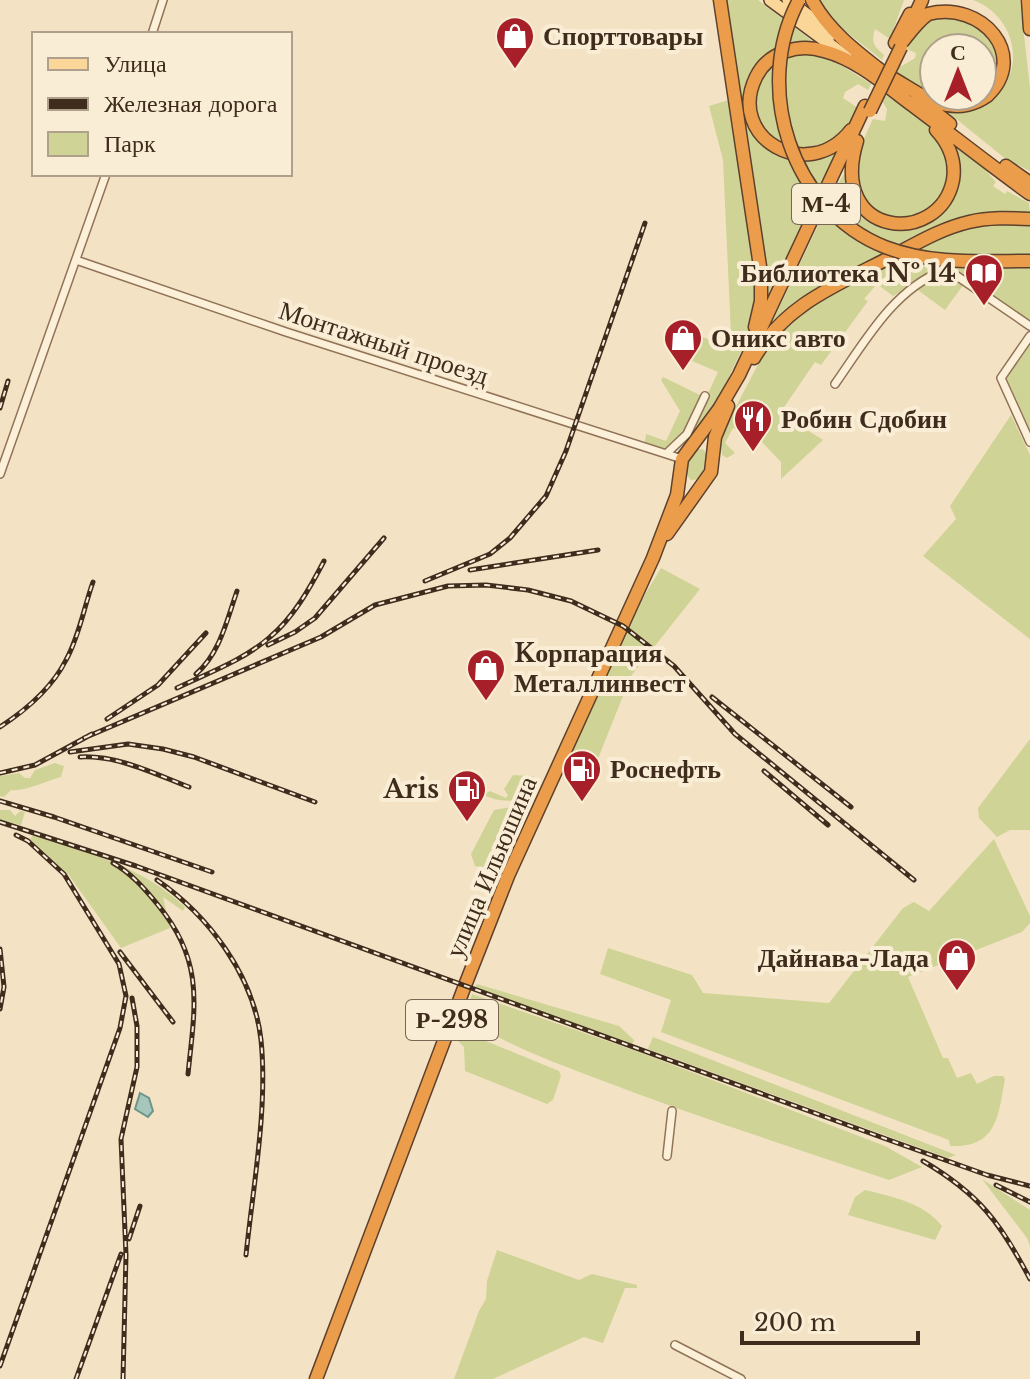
<svg xmlns="http://www.w3.org/2000/svg" width="1030" height="1379" font-family="'Libre Baskerville',serif">
<rect width="100%" height="100%" fill="#f3e3c4"/>
<path fill="#cfd396" d="M 726,0 L 758,0 L 815,43 C 769,41 769,62 747,97 L 774,152 C 798,162 817,162 839,149 L 764,315 L 767,268 Z
M 818,0 L 904,0 L 890,39 L 875,29 C 871,43 874,46 884,55 L 882,60 L 835,23 Z
M 973,0 L 1020,0 L 1030,88 L 1030,171 L 1007,160 L 944,109 C 957,107 976,107 988,101 C 995,98 1002,90 1006,83 C 1024,51 1006,12 973,0 Z
M 962,8 C 1005,16 1019,68 982,94 L 982,48 L 934,48 L 934,96 L 978,96 C 944,109 921,89 894,70 L 896,63 L 902,66 L 915,58 L 916,53 L 907,49 C 920,26 933,8 962,8 Z
M 795,53 C 828,55 843,66 871,84 L 868,90 L 858,84 L 845,92 L 843,98 L 858,108 C 851,121 842,140 827,147 C 776,169 728,103 772,64 C 778,59 788,56 795,53 Z
M 886,95 C 901,106 923,118 934,133 C 954,160 953,201 919,216 C 893,227 857,206 856,177 C 855,156 864,138 873,119 L 885,121 L 887,109 L 882,101 Z
M 729,100 L 757,275 L 753,319 L 745,343 L 715,406 L 682,446 L 666,451 L 645,442 L 646,434 L 666,441 L 680,411 L 661,380 L 663,377 L 706,398 L 718,372 L 692,361 L 697,350 L 683,343 L 688,331 L 722,345 L 727,344 L 731,334 L 723,160 L 709,106 Z
M 952,142 L 981,165 L 996,182 L 993,186 L 1005,194 L 1007,191 L 1029,203 L 1030,215 L 948,223 L 908,240 L 818,287 L 798,300 L 771,325 L 823,215 L 821,210 L 846,171 C 846,202 872,236 907,229 C 920,226 934,214 946,207 Z
M 1030,223 L 1030,322 L 1019,323 L 964,284 L 945,310 L 911,285 L 893,296 L 877,284 L 864,299 L 868,301 L 821,365 L 815,362 L 780,413 L 823,440 L 781,479 L 781,462 L 762,442 L 733,428 L 725,443 L 735,453 L 727,458 L 722,455 L 720,437 L 763,355 L 782,329 L 805,307 L 919,248 L 969,227 Z
M 1030,340 L 1030,431 L 1006,377 Z
M 1011,415 L 1030,455 L 1030,639 L 923,556 L 956,519 L 950,506 Z
M 703,449 L 707,455 C 707,466 705,480 691,480 L 685,473 C 687,462 689,449 703,449 Z
M 661,568 L 700,589 L 631,676 L 591,776 L 568,767 L 564,761 L 632,616 Z
M 1030,739 L 1030,830 L 1010,830 L 997,837 L 979,818 L 978,808 Z
M 55,763 L 64,766 L 61,777 C 47,781 23,792 11,790 L 4,797 L 0,796 L 0,776 L 19,773 L 25,778 L 30,778 L 35,770 Z
M 513,775 L 533,776 L 538,781 L 538,788 C 524,804 501,803 483,795 L 490,791 L 506,798 L 508,795 L 504,789 Z
M 524,805 L 526,811 L 503,866 L 498,870 L 475,866 L 471,854 L 494,810 Z
M 0,810 L 10,810 L 15,816 L 20,811 L 25,812 L 21,825 L 0,820 Z
M 33,835 C 88,854 141,865 185,907 L 183,911 L 163,897 L 170,928 L 121,948 L 68,874 L 30,839 Z
M 994,839 L 1030,916 L 1030,923 L 1022,932 L 908,977 L 943,1058 L 948,1058 L 957,1078 L 971,1073 L 977,1084 L 994,1076 L 1003,1076 L 1005,1079 C 998,1117 997,1148 950,1146 L 949,1140 L 661,1032 L 671,1000 L 600,974 L 608,948 L 692,975 L 703,993 L 829,1003 L 903,908 L 914,902 L 929,911 Z
M 477,984 L 619,1026 L 634,1040 L 632,1045 L 474,989 Z
M 472,994 L 636,1051 L 885,1146 L 922,1167 L 889,1180 C 792,1147 694,1116 598,1079 C 553,1062 505,1045 465,1017 Z
M 459,1032 L 464,1032 L 559,1071 L 561,1076 L 553,1100 L 547,1104 L 465,1071 L 464,1047 L 457,1040 Z
M 653,1037 L 956,1155 L 948,1158 L 648,1049 Z
M 982,1179 L 1030,1210 L 1030,1246 L 1027,1238 Z
M 865,1190 C 893,1197 924,1203 942,1226 L 935,1240 L 848,1215 L 855,1197 Z
M 497,1250 L 579,1280 L 592,1274 L 637,1285 L 637,1288 L 625,1288 L 603,1343 L 584,1337 L 493,1379 L 454,1379 L 479,1311 L 486,1299 L 487,1281 Z"/>
<path fill="#a6c6bb" stroke="#6c9689" stroke-width="2" d="M 140,1093 L 149,1098 L 153,1111 L 148,1117 L 135,1109 Z"/>
<g fill="none" stroke-linecap="round" stroke-linejoin="round">
<g stroke="#917358" stroke-width="10">
<path id="street" d="M 152,34 L 163,0
M 76,260 L 286,332 L 682,459
M 1030,336 L 1001,378 L 1030,442
M 835,384 C 864,343 893,290 942,271 L 954,274 L 1030,326
M 667,453 L 687,434 L 705,396
M 0,474 L 106,174
M 667,1156 L 672,1111
M 675,1345 L 741,1379"/>
</g>
<g stroke="#5e412c" stroke-width="14">
<path id="primary" d="M 770,0 L 847,57
M 788,0 L 833,34"/>
</g>
<g stroke="#5e412c" stroke-width="15">
<path id="highway" d="M 720,0 L 761,273 L 761,301 L 755,327
M 812,0 C 830,34 864,57 893,80
M 1028,0 L 1030,29
M 910,26 L 922,0
M 895,43 L 910,14
M 887,75 C 906,85 925,101 947,105 C 961,108 976,104 987,96 C 1030,56 982,0 928,14 C 918,21 911,31 903,41
M 917,98 L 950,124
M 851,130 C 808,185 726,138 756,77 C 768,52 799,43 824,51 C 858,60 885,85 912,105 C 952,135 990,165 1030,194
M 857,141 C 827,239 940,247 953,180 C 956,161 949,144 936,130
M 1006,166 L 1030,183
M 754,358 C 784,306 834,286 885,260 C 912,246 939,229 969,222 C 989,217 1010,218 1030,219
M 667,534 L 711,472 L 715,437 L 728,406
M 316,1379 L 464,988 L 508,876 L 653,558 L 677,495 L 682,459 L 719,409 L 739,375 L 865,106"/>
</g>
<use href="#street" stroke="#fcf0d9" stroke-width="7"/>
<use href="#primary" stroke="#fad699" stroke-width="11"/>
<use href="#highway" stroke="#eb9d4c" stroke-width="12"/>
<g stroke="#3f2c1d" stroke-width="5">
<path id="rail" d="M 0,408 L 8,381
M 470,570 L 598,550
M 425,581 L 490,554 L 510,538 L 546,496 L 566,451 L 645,223
M 268,645 L 295,632 L 315,618 L 384,538
M 196,674 C 220,653 227,620 237,591
M 177,688 C 208,673 244,660 270,637 C 293,618 310,588 324,561
M 712,697 L 851,807
M 107,719 L 158,685 L 206,633
M 0,727 C 26,710 52,688 66,660 C 79,637 84,607 93,582
M 84,738 L 321,637 L 375,605 L 448,586 L 486,585 L 528,590 L 571,601 L 623,626 L 674,666 L 735,734 L 914,880
M 70,752 L 128,744 L 163,749 L 194,757 L 315,802
M 80,757 C 118,755 155,774 189,787
M 764,771 L 828,825
M 0,773 L 35,765 L 92,734
M 0,801 L 54,817 L 212,872
M 0,822 L 136,866 L 889,1140 L 987,1175 L 1030,1186
M 113,863 C 131,873 145,889 158,905 C 205,962 195,1006 188,1074
M 157,880 C 209,916 254,976 261,1040 C 268,1107 253,1187 246,1255
M 0,949 L 4,987 L 0,1009
M 120,952 L 173,1022
M 923,1161 C 979,1194 1000,1222 1030,1279
M 996,1185 L 1030,1202
M 129,1239 L 140,1206
M 0,1366 L 120,1028 L 126,996 L 119,964 L 64,874 L 28,841 L 16,835
M 76,1379 L 121,1254
M 123,1379 L 126,1255 L 121,1139 L 137,1067 L 137,1026 L 132,998"/>
</g>
<use href="#rail" stroke="#f9edd5" stroke-width="2" stroke-dasharray="6" stroke-linecap="butt"/>
<g stroke="#5e412c" stroke-width="15" stroke-linecap="butt">
<path id="highway-bridge" d="M 799,0 C 752,87 791,210 885,247 C 931,265 982,261 1030,261
M 870,111 L 901,47"/>
</g>
<use href="#highway-bridge" stroke="#eb9d4c" stroke-width="12"/>
</g>
<defs>
<g id="shop-pin" transform="scale(2)"><path d="M0 17L-7.5 6A9.5 9.5 0 1 1 7.5 6Z" fill="#a72029" stroke="#f9edd5"/><path d="M-5-2.5h2.3a2.7 3.5 0 0 1 5.4 0H5L5.5 6h-11ZM-1.5-2.5h3a1.5 2.3 0 0 0-3 0Z" fill="#fff"/></g>
<g id="library-pin" transform="scale(2)"><path d="M0 17L-7.5 6A9.5 9.5 0 1 1 7.5 6Z" fill="#a72029" stroke="#f9edd5"/><path d="M-6-4Q-3-5.5-.7-3.5V5Q-3 3-6 4ZM6-4Q3-5.5 .7-3.5V5Q3 3 6 4Z" fill="#fff"/></g>
<g id="restaurant-pin" transform="scale(2)"><path d="M0 17L-7.5 6A9.5 9.5 0 1 1 7.5 6Z" fill="#a72029" stroke="#f9edd5"/><path d="M-5-6h1v4h1v-4h1v4h1v-4h1v5L-1.5 .5V6h-2V.5L-5-1ZM5-6V6H3V1.5H1.5Q1.5-4 5-6Z" fill="#fff"/></g>
<g id="fuel-pin" transform="scale(2)"><path d="M0 17L-7.5 6A9.5 9.5 0 1 1 7.5 6Z" fill="#a72029" stroke="#f9edd5"/><path d="M-5.5-6h7V0h2V4h1.3V-2.5L3-4.5l.8-.8L6-3V5H2.5V1h-1V6h-7ZM-4.2-4.7v3.2H.2V-4.7Z" fill="#fff"/></g>
</defs>
<g fill-rule="evenodd">
<use href="#shop-pin" x="515" y="36"/>
<use href="#library-pin" x="984" y="273"/>
<use href="#shop-pin" x="683" y="338"/>
<use href="#restaurant-pin" x="753" y="419"/>
<use href="#shop-pin" x="486" y="668"/>
<use href="#fuel-pin" x="582" y="769"/>
<use href="#fuel-pin" x="467" y="789"/>
<use href="#shop-pin" x="957" y="958"/>
</g>
<g text-anchor="middle" stroke-width="8" stroke-linejoin="round" paint-order="stroke">
<g fill="#f9edd5" stroke="#776654" stroke-width="2">
<rect x="792" y="184" width="68" height="40" rx="6"/>
<rect x="406" y="1000" width="92" height="40" rx="6"/>
</g>
<g font-size="24" font-weight="bold" fill="#3f2c1d">
<text x="826" y="212">М-4</text>
<text x="452" y="1028">Р-298</text>
</g>
<g font-size="26" font-weight="bold" fill="#3f2c1d" stroke="#f9edd5" text-anchor="start">
<text x="543" y="45">Спорттовары</text>
<text x="956" y="282" text-anchor="end">Библиотека № 14</text>
<text x="711" y="347">Оникс авто</text>
<text x="781" y="428">Робин Сдобин</text>
<text x="514" y="662">Kорпарация<tspan x="514" dy="30">Металлинвест</tspan></text>
<text x="610" y="778">Роснефть</text>
<text x="439" y="798" text-anchor="end">Aris</text>
<text x="929" y="967" text-anchor="end">Дайнава-Лада</text>
</g>
<g font-size="26" fill="#3f2c1d" stroke="#f9edd5">
<text transform="translate(384 343) rotate(18)" y="9">Монтажный проезд</text>
<text transform="translate(491 867) rotate(-67)" y="9">улица Ильюшина</text>
</g>
</g>
<rect x="32" y="32" width="260" height="144" fill="#f9edd5" stroke="#afa08b" stroke-width="2"/>
<rect x="48" y="58" width="40" height="12" fill="#fad699" stroke="#afa08b" stroke-width="2"/>
<text x="104" y="72" font-size="24" fill="#3f2c1d">Улица</text>
<rect x="48" y="98" width="40" height="12" fill="#3f2c1d" stroke="#afa08b" stroke-width="2"/>
<text x="104" y="112" font-size="24" fill="#3f2c1d">Железная дорога</text>
<rect x="48" y="132" width="40" height="24" fill="#cfd396" stroke="#afa08b" stroke-width="2"/>
<text x="104" y="152" font-size="24" fill="#3f2c1d">Парк</text>
<g transform="translate(958 72)"><circle r="38" fill="#f9edd5" stroke="#afa08b" stroke-width="2"/>
<path d="M0-6L14 30L0 20L-14 30Z" fill="#a72029"/>
<text y="-12" font-size="22" font-weight="bold" text-anchor="middle" fill="#3f2c1d">С</text>
</g>
<path d="M742 1331v12h176v-12" fill="none" stroke="#3f2c1d" stroke-width="4"/>
<text x="754" y="1331" font-size="24" fill="#3f2c1d" stroke="#f9edd5" stroke-width="6" paint-order="stroke">200 m</text>
</svg>
